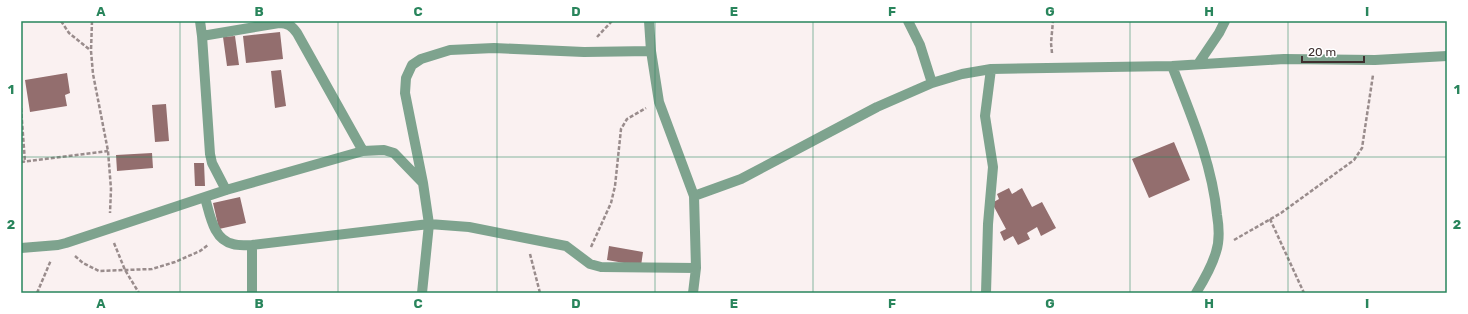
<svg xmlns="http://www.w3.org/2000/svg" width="1468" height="314" font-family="Rubik,sans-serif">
<rect width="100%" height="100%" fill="#faf1f1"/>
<path fill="#936e6e" d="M 280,32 L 283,59 L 246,63 L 243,36 Z
M 235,36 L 239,65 L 227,66 L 223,37 Z
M 281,70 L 286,106 L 275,108 L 271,71 Z
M 67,73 L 70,93 L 65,95 L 67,106 L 30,112 L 25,80 Z
M 166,104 L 169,141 L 155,142 L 152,105 Z
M 1174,142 L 1190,180 L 1149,198 L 1132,159 Z
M 152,153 L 153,168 L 117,171 L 116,155 Z
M 194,163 L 204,163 L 205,186 L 195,186 Z
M 1009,188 L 1012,194 L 1022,188 L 1032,207 L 1042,202 L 1056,228 L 1041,236 L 1037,227 L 1027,233 L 1030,239 L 1018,245 L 1013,236 L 1004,241 L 1000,232 L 1006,229 L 992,203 L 999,199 L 997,194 Z
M 240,197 L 246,223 L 219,229 L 213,203 Z
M 609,246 L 643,252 L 641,266 L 607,260 Z"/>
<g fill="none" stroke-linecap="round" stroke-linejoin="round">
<path stroke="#998c8c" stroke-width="2.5" stroke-dasharray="4 2" stroke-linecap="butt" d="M 61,21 L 69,33 L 90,50
M 92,21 L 91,51 L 93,74 L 108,151 L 111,189 L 110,213
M 597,37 L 612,21
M 1052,53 L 1051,43 L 1053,21
M 21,108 L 25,162
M 21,162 L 108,151
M 1270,219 L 1304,293
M 1234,240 L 1281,213 L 1354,160 L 1362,148 L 1373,75
M 114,243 L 125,270 L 139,293
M 591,247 L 611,203 L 615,186 L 621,129 L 627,119 L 646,108
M 530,254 L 540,293
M 75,256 L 83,263 L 99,271 L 152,269 L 175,262 L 200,251 L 208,245
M 37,293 L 51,260"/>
<path stroke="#7ea38e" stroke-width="10" d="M 200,21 L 202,36 L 210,154 L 212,163 L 226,190
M 649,21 L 651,51 L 659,102 L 694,196 L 696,268 L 693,293
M 908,21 L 920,45 L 932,83
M 202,36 L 279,23 C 288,23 292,26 297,33 L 363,151
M 1198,64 L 1219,33 L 1225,21
M 1172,66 C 1191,115 1212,163 1217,215 C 1219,227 1220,240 1216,252 C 1212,266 1204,280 1196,293
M 694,196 L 741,179 L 877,107 L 932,83 L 962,74 L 991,69 L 1172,66 L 1284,59 L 1375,60 L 1447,56
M 205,198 C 210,214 213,240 233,244 C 239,246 246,245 252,245 L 429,224 L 469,227 L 566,246 L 590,264 L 601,267 L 696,268
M 21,248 L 58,245 L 66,243 L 226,190 L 363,151 L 384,150 L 394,153 L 423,183
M 252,293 L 252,245
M 422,293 L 429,224 L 423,183 L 405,93 L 406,78 L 412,65 L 421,59 L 450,50 L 494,48 L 584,52 L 651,51
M 986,293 L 988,224 L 993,167 L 985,116 L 991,69"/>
</g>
<path fill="none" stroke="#29855c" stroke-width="1" stroke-opacity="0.55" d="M 180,21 L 180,293M 338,21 L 338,293M 497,21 L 497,293M 655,21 L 655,293M 813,21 L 813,293M 971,21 L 971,293M 1130,21 L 1130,293M 1288,21 L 1288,293M 21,157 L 1447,157"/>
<rect width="1468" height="314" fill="none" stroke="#ffffff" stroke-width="44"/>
<path d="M1302 56v6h62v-6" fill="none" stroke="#3f2f2f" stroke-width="2"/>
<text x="1308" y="56" font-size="12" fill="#3f2f2f" stroke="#ffffff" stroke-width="3" paint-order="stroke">20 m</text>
<rect x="22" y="22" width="1424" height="270" fill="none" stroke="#29855c" stroke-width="1.5"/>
<g font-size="13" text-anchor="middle" font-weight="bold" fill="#29855c">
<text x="101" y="16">A</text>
<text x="259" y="16">B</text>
<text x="418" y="16">C</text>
<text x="576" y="16">D</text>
<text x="734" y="16">E</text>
<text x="892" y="16">F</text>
<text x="1050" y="16">G</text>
<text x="1209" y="16">H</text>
<text x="1367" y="16">I</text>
<text x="11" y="94">1</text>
<text x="1457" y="94">1</text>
<text x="11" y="229">2</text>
<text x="1457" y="229">2</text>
<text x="101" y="308">A</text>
<text x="259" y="308">B</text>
<text x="418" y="308">C</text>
<text x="576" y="308">D</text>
<text x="734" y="308">E</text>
<text x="892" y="308">F</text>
<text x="1050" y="308">G</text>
<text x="1209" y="308">H</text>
<text x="1367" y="308">I</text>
</g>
</svg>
